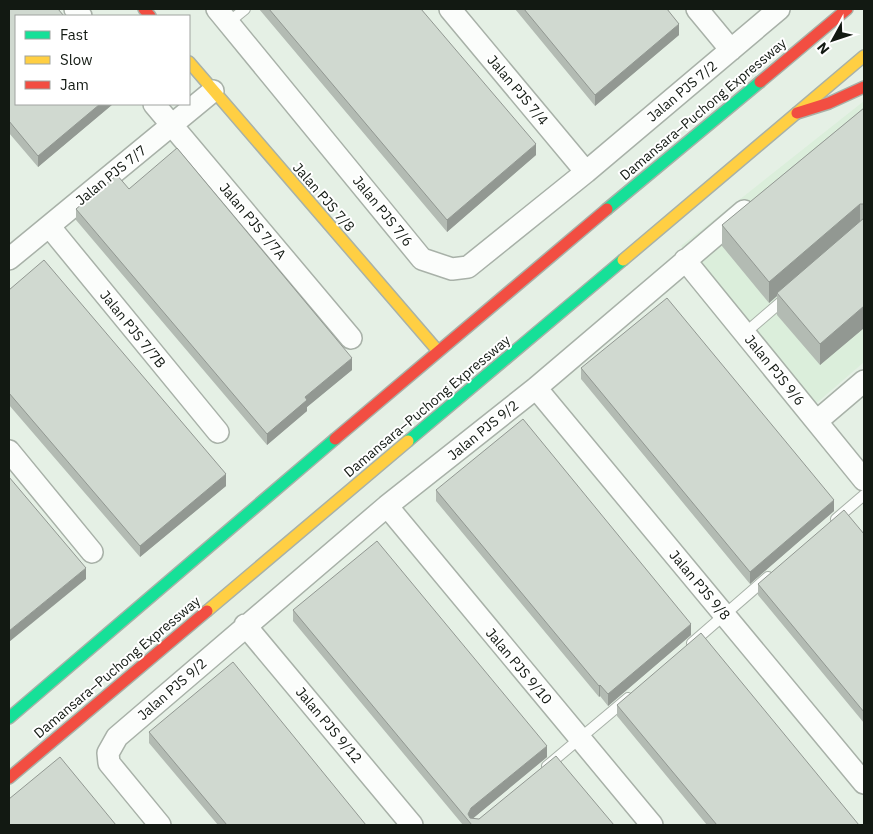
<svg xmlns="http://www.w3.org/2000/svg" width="873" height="834" font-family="'IBM Plex Sans',sans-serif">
<rect width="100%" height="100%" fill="#e5f0e5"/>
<path fill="#dbeedb" d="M 864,101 L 864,362 L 812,407 L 681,246 Z"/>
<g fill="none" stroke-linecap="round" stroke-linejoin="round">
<g stroke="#a8b1a8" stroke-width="12">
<path id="lane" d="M 229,22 L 245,9
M 745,333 L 788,296
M 836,519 L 864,495
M 692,643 L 768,577
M 547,766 L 628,698"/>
</g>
<g stroke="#a8b1a8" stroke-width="24">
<path id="street" d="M 75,9 L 81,16
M 217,9 L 422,259 L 452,269 L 468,267 L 586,172 L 779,9
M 450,9 L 586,172
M 697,9 L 731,50
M 154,104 L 351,338
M 49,226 L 218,432
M 9,259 L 213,91
M 685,260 L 864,480
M 536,388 L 864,783
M 817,421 L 864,381
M 9,451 L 92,552
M 387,506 L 652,825
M 245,625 L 412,825
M 160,825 L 109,763 L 108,753 L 117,737 L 387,506 L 536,388 L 744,211"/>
</g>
<g stroke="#a8b1a8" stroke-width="14">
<path id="fast" d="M 607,209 L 760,82
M 408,441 L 623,260
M 9,718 L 335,439"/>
</g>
<g stroke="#a8b1a8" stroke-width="14">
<path id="slow" d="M 189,62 L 438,351
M 623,260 L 864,56
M 207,611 L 408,441"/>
</g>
<g stroke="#a8b1a8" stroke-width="14">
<path id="jam" d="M 144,9 L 150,16
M 760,82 L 847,9
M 797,113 L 829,103 L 864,87
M 335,439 L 607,209
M 9,778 L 207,611"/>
</g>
<use href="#lane" stroke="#fbfdfb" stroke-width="10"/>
<use href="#street" stroke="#fbfdfb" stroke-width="21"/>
<use href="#fast" stroke="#16e098" stroke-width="11"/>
<use href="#slow" stroke="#ffcf43" stroke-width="11"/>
<use href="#jam" stroke="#f24e42" stroke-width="11"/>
</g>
<path fill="#b3bbb3" d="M 9,9 L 16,104 L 113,104 L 38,167 L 9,133 Z
M 259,9 L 421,9 L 536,155 L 447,232 Z
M 515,9 L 667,9 L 679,35 L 595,106 Z
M 864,108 L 864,328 L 820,365 L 777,315 L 777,296 L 769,303 L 722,246 L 722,225 Z
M 129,189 L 352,370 L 307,407 L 307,411 L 267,445 L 76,220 L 76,209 Z
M 9,290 L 226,486 L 140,557 L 9,405 Z
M 581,368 L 834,511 L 750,584 L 581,379 Z
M 436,490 L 691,635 L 608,706 L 600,696 L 599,697 L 436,501 Z
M 864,534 L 864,723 L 758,595 L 758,584 Z
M 293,610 L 547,757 L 472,819 L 614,825 L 463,825 L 293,621 Z
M 617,705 L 859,825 L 707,825 L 617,716 Z
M 149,732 L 366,825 L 218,825 L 149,743 Z"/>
<path fill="#929892" d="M 679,24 L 679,35 L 595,106 L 595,95 Z
M 100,104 L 113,104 L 38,167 L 38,156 Z
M 536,144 L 536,155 L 447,232 L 447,220 Z
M 860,204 L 860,226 L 777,293 L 777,296 L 769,303 L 769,282 Z
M 864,306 L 864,328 L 820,365 L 820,344 Z
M 352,358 L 352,370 L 307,407 L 307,411 L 267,445 L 267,434 L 305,397 Z
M 226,474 L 226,486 L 140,557 L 140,546 Z
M 834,500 L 834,511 L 750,584 L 750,572 Z
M 86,568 L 86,579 L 9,642 L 9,631 Z
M 691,624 L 691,635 L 608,706 L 608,694 Z
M 600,685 L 600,696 L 599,697 L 599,686 Z
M 547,746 L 547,757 L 471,820 L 468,814 L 471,808 Z"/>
<path fill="#d0d9d0" stroke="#929892" d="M 9,9 L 58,9 L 64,16 L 16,16 L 16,104 L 100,104 L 38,156 L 9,121 Z
M 269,9 L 421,9 L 536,144 L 447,220 Z
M 524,9 L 667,9 L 679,24 L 595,95 Z
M 864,108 L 864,204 L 860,204 L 769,282 L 722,225 Z
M 177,148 L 352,358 L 305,397 L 307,400 L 267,434 L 76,209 L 117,175 L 129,189 Z
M 864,218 L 864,306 L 820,344 L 777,293 Z
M 44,260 L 226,474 L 140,546 L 9,393 L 9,290 Z
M 667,298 L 834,500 L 750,572 L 581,368 Z
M 523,419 L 691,624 L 608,694 L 600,685 L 599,686 L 436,490 Z
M 9,477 L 86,568 L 9,631 Z
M 844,510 L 864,534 L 864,712 L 758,584 Z
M 377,541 L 547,746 L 471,808 L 468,814 L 470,818 L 479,819 L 556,756 L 614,825 L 472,825 L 293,610 Z
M 701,633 L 859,825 L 717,825 L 617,705 Z
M 233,662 L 366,825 L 227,825 L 149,732 Z
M 60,757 L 116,825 L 9,825 L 9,799 Z"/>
<g text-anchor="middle" stroke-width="4" stroke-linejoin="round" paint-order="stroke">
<g font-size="14" fill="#121912" stroke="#fff">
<text transform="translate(518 90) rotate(50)" y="5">Jalan PJS 7/4</text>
<text transform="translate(682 91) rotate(-40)" y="5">Jalan PJS 7/2</text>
<text transform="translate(703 109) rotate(-40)" y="5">Damansara–Puchong Expressway</text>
<text transform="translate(111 175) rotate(-39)" y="5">Jalan PJS 7/7</text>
<text transform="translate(324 197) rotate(49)" y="5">Jalan PJS 7/8</text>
<text transform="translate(383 211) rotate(51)" y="5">Jalan PJS 7/6</text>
<text transform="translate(253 221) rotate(50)" y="5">Jalan PJS 7/7A</text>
<text transform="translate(133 329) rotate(51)" y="5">Jalan PJS 7/7B</text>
<text transform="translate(775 370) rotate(51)" y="5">Jalan PJS 9/6</text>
<text transform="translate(427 406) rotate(-40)" y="5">Damansara–Puchong Expressway</text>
<text transform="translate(483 430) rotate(-39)" y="5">Jalan PJS 9/2</text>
<text transform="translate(700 585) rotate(50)" y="5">Jalan PJS 9/8</text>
<text transform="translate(519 666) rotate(50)" y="5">Jalan PJS 9/10</text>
<text transform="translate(117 667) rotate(-40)" y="5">Damansara–Puchong Expressway</text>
<text transform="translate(172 689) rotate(-41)" y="5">Jalan PJS 9/2</text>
<text transform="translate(329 725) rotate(50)" y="5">Jalan PJS 9/12</text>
</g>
</g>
<rect width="873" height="834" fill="none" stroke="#121912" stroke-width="20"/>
<rect x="15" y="15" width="175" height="90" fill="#ffffff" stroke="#a0a3a0"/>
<rect x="25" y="31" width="25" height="8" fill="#16e098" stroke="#a0a3a0"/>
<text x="60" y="40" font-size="15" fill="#121912">Fast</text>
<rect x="25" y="56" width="25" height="8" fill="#ffcf43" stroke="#a0a3a0"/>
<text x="60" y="65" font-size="15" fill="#121912">Slow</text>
<rect x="25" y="81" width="25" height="8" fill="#f24e42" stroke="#a0a3a0"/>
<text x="60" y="90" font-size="15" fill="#121912">Jam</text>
<g transform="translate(833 40) rotate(230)" stroke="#ffffff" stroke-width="4" paint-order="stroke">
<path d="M0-4L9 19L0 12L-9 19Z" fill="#121912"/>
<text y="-8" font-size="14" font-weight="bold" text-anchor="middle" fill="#121912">N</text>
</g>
</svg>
